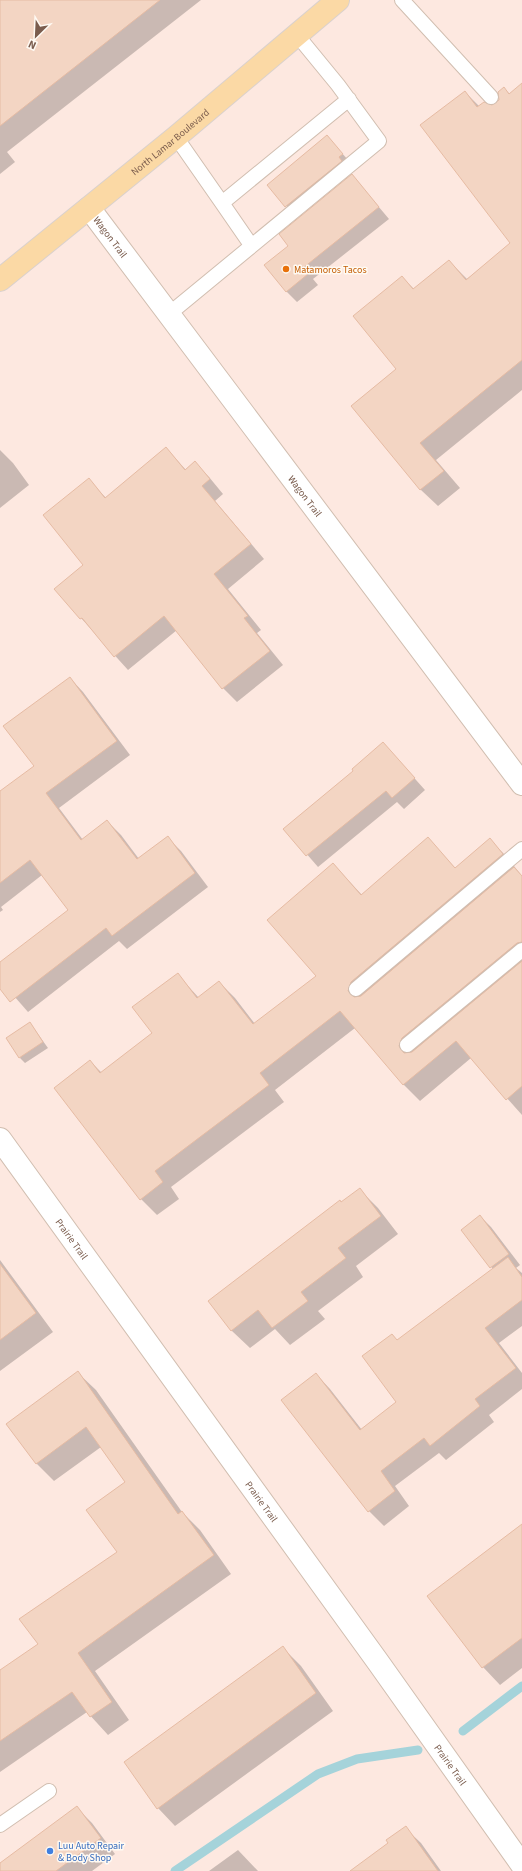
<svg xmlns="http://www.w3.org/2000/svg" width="522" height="1871" font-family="'Source Sans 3',sans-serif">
<rect width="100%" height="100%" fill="#fdf6ec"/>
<path fill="#fde8e0" d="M 0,0 L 522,0 L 522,1871 L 0,1871 Z"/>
<path fill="#0003" d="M 0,0 L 201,0 L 7,152 L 15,162 L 0,174 Z
M 522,85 L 522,390 L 436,460 L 460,488 L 438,506 L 421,490 L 352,406 L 397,369 L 402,277 L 414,289 L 449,261 L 467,279 L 511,244 L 465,92 L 480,107 L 489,106 L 497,104 L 504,89 L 510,94 Z
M 327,136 L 348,160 L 292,212 L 268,185 Z
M 352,175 L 389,219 L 313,279 L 318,285 L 297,302 L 286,291 L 290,246 Z
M 166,448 L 186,470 L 195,463 L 209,477 L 223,494 L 215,501 L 264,559 L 228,589 L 261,630 L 257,633 L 283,665 L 237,702 L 223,688 L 177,630 L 128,670 L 81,618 L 89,480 L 106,498 Z
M 0,450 L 13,463 L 29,485 L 0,508 Z
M 70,678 L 83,692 L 130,755 L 59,808 L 83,840 L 107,821 L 121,835 L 139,859 L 167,837 L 181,851 L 208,887 L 127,949 L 119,941 L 28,1012 L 0,980 L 0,964 L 69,910 L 42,875 L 1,907 L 3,910 L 0,912 L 0,792 L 35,766 Z
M 383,743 L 425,790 L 404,809 L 397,802 L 318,867 L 285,829 L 355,771 Z
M 428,839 L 456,869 L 490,840 L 506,856 L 522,876 L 522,1115 L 471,1058 L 420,1101 L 404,1085 L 355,1028 L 275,1090 L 284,1102 L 171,1187 L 179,1199 L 157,1215 L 141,1199 L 90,1061 L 102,1073 L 153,1033 L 178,975 L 199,998 L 219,982 L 235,998 L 255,1024 L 317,976 L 333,864 L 362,895 Z
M 30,1023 L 48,1048 L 25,1063 L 20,1058 Z
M 360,1190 L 378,1208 L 398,1234 L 356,1266 L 363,1277 L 318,1311 L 325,1319 L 290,1345 L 275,1329 L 250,1348 L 232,1331 L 209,1301 Z
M 480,1216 L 491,1227 L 520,1265 L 516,1268 L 522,1273 L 522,1326 L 499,1343 L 522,1373 L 522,1389 L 489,1415 L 494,1422 L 446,1460 L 439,1453 L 395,1486 L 409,1506 L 384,1526 L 369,1511 L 316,1374 L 330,1389 L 362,1430 L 397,1402 L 397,1341 L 493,1269 L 462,1230 Z
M 0,1260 L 53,1332 L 0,1371 Z
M 78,1373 L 96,1390 L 182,1512 L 200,1530 L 231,1574 L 95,1671 L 129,1720 L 108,1735 L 87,1712 L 0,1772 L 0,1672 L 39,1645 L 118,1552 L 126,1482 L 101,1447 L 54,1481 L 36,1463 Z
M 522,1525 L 522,1668 L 500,1685 L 483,1667 L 429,1596 Z
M 283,1648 L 301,1666 L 333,1711 L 175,1826 L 158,1808 Z
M 77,1808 L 92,1823 L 115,1854 L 92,1871 L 0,1871 L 0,1864 Z
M 405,1828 L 421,1843 L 441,1871 L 351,1871 L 390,1843 Z
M 238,1850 L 258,1871 L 209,1871 Z"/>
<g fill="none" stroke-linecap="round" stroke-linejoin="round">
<path stroke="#a5d3da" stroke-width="9" d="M 463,1731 L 522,1686
M 175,1871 L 318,1774 L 357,1759 L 418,1750"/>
</g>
<path fill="#f3d5c3" stroke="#e6bba3" d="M 0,0 L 160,0 L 0,126 Z
M 522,83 L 522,360 L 420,443 L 444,471 L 420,490 L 351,406 L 396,369 L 353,316 L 402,276 L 413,289 L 449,260 L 466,280 L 510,243 L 420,125 L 465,91 L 477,107 L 484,102 L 492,105 L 499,100 L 498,92 L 504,87 L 509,94 Z
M 327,135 L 343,154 L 339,157 L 342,161 L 285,207 L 267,185 Z
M 352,174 L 379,207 L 303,268 L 308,274 L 286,292 L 264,265 L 288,246 L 279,234 Z
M 166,447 L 185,470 L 195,461 L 210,479 L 202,486 L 251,544 L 214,574 L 248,616 L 244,618 L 270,651 L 222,689 L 164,616 L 114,657 L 82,618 L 80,619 L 54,589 L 83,565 L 43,515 L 89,478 L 105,498 Z
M 70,677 L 117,741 L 46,793 L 81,840 L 107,820 L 137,859 L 168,836 L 195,873 L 112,936 L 106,928 L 10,1002 L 0,989 L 0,962 L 68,910 L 30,860 L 0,883 L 0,791 L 34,766 L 3,726 Z
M 383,742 L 415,778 L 392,798 L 386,791 L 306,856 L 283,829 L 353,771 L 352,769 Z
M 428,837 L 455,868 L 490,838 L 503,854 L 351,982 L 348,991 L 354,997 L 361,996 L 514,867 L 522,876 L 522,942 L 517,943 L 402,1038 L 399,1046 L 404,1053 L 412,1052 L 522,961 L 522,1086 L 506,1100 L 456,1041 L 403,1085 L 340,1011 L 260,1073 L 269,1085 L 155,1171 L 163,1182 L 140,1200 L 54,1088 L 90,1060 L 100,1073 L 152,1033 L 132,1007 L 178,973 L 197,998 L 219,981 L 253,1024 L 316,976 L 267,920 L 333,863 L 361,895 Z
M 30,1022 L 43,1042 L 19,1058 L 6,1038 Z
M 360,1188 L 381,1216 L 338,1248 L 346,1258 L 301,1292 L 308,1301 L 272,1328 L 258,1310 L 231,1331 L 208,1301 L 340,1200 L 341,1202 Z
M 480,1215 L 509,1254 L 490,1268 L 461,1230 Z
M 508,1257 L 522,1277 L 522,1300 L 485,1328 L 516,1368 L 475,1399 L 480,1406 L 430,1446 L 424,1438 L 381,1471 L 395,1491 L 368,1512 L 281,1400 L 316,1373 L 360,1430 L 396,1402 L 362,1356 L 392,1334 L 397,1340 Z
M 0,1264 L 36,1313 L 0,1340 Z
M 78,1371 L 178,1514 L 182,1511 L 214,1555 L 78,1653 L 112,1702 L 90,1717 L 72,1692 L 0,1741 L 0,1670 L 38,1644 L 19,1619 L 117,1552 L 86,1510 L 125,1482 L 86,1427 L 36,1464 L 6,1424 Z
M 522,1524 L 522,1638 L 482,1668 L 427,1596 Z
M 283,1646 L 316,1693 L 157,1809 L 124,1762 Z
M 77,1806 L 101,1838 L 56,1871 L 0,1871 L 0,1863 Z
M 406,1826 L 438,1871 L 350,1871 L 388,1843 L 386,1840 Z"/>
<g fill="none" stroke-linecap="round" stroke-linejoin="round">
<g stroke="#d1beb0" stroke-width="16">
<path id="lane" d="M 402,0 L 491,97
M 176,137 L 222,203
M 251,245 L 222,203 L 349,99
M 169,314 L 379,141 L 338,85 L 297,35
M 356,989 L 522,849
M 407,1045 L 522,950
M 0,1825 L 49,1791"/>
</g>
<g stroke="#d1beb0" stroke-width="24">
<g id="street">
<path id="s1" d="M 89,208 L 522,784"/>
<path id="s2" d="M 0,1139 L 378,1662 L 522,1865"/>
</g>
</g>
<g stroke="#dad1cd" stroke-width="24">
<g id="primary">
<path id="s3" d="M 0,280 L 176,137 L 338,0"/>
</g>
</g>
<use href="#lane" stroke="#fff" stroke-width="14"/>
<use href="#street" stroke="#fff" stroke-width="22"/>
<use href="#primary" stroke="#fbd9a5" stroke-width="22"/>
</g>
<circle fill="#e8710a" stroke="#fffaf3" stroke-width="1.5" cx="286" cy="269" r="4"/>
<circle fill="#3f7fe0" stroke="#fffaf3" stroke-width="1.5" cx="50" cy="1851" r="4"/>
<g text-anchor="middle" stroke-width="3" stroke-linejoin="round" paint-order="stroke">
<g font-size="10" fill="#7a5c4d" stroke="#fffaf3">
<text dy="4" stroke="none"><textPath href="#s3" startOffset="219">North Lamar Boulevard</textPath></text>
<text dy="4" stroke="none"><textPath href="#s1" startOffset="36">Wagon Trail</textPath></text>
<text dy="4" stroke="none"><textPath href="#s1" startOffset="360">Wagon Trail</textPath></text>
<text dy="4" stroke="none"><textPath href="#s2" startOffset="123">Prairie Trail</textPath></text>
<text dy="4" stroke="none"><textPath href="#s2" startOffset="447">Prairie Trail</textPath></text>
<text dy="4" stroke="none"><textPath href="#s2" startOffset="771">Prairie Trail</textPath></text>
</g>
<g font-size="10" fill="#c56008" stroke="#fffaf3" text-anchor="start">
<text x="294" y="273">Matamoros Tacos</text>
</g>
<g font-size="10" fill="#366cbe" stroke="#fffaf3" text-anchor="start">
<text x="58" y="1849">Luu Auto Repair<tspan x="58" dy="12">&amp; Body Shop</tspan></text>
</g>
</g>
<g transform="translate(36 36) rotate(204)" stroke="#fffaf3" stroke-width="3" paint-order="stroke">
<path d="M0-3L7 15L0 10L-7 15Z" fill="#7a5c4d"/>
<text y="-6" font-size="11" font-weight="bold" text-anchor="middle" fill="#7a5c4d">N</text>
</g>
</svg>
